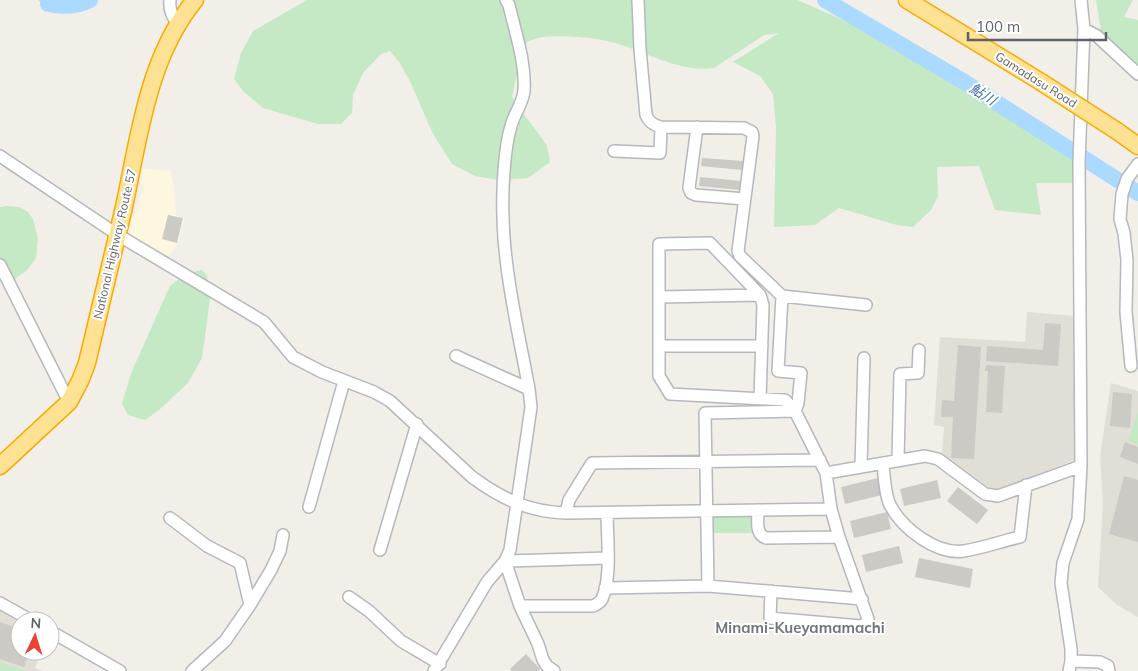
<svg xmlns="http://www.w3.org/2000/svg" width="1138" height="671" font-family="Mulish,'Noto Sans JP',sans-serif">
<rect width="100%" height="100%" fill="#f1efe8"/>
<path fill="#fef7e0" d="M 143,169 L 171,171 L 174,188 L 176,215 L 184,218 L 178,244 L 167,258 L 133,238 L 130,233 L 131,222 L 137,210 L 143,188 L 140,181 Z"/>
<path fill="#e1ded6" d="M 1027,312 L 1075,316 L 1077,459 L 1000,490 L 989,490 L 942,455 L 944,427 L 934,425 L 940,337 L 1025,342 Z
M 1111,383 L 1138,391 L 1138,617 L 1117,605 L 1098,587 L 1103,503 L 1100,456 Z
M 0,611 L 20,623 L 20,651 L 41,651 L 35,668 L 43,671 L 0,671 Z"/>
<path fill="#c5e8c5" d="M 307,0 L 797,0 L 841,19 L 969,88 L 1074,157 L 1075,183 L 1036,183 L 1041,215 L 995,210 L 979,166 L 937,167 L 938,196 L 931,210 L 913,227 L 897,225 L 839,208 L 815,225 L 774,227 L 776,127 L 773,94 L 760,76 L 733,62 L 779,33 L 764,35 L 714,68 C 676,73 643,49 607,41 C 593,37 556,35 542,37 C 537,38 532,40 527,42 L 516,78 L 512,96 L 519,108 L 547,145 L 550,162 L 528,178 L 499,180 L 475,176 L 452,164 L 432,132 L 410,81 L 399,62 L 390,51 L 381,54 L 363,73 L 353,95 L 352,113 L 341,124 L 318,124 L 263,108 L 244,92 L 234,79 L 241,53 L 253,31 Z
M 1096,0 L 1133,0 L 1124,17 L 1138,20 L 1138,67 L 1101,31 Z
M 6,206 L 19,207 L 28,212 L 33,219 L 38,238 L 36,258 L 27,270 L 12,281 L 0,281 L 0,207 Z
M 202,270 L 207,276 L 210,299 L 202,358 L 188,383 L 159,410 L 145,420 L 128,415 L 122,403 L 132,371 L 170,286 L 185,274 Z
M 1138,412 L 1138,445 L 1128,441 Z
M 751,515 L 752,533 L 712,533 L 712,516 Z
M 0,662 L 25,671 L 0,671 Z"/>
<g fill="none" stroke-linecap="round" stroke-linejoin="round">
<path stroke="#aadaff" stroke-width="2.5" d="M 40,0 L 48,4"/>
<path stroke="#aadaff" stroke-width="16" d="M 825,0 L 966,83 L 1138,193
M 48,4 C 63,7 76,7 90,0"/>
</g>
<path fill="#cccac5" d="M 702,158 L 743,161 L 742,170 L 701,166 Z
M 700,177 L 741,181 L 740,190 L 699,186 Z
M 168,215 L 183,218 L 177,243 L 162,239 Z
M 1045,323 L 1061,324 L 1058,366 L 986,361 L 987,346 L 1043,350 Z
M 958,345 L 981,347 L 974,459 L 951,458 L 953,417 L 941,417 L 942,400 L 954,401 Z
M 986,365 L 1005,366 L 1002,413 L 986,412 L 988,371 L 985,371 Z
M 1113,392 L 1132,394 L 1130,428 L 1110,426 Z
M 1125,442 L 1138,447 L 1138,464 L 1120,457 Z
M 1124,476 L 1138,480 L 1138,542 L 1109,534 Z
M 878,478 L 882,495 L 845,504 L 841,487 Z
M 937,480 L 941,498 L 904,506 L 900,489 Z
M 958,487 L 988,510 L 977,524 L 947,501 Z
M 887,512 L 891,529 L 854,538 L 850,521 Z
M 899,546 L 903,563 L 866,572 L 862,555 Z
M 919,558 L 973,569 L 970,588 L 915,577 Z
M 0,622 L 20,629 L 20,651 L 30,651 L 24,667 L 0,659 Z
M 526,654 L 540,669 L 538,671 L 512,671 L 510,669 Z"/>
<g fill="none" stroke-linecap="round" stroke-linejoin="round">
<g stroke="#b5b8bc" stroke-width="14">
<path id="minor" d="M 170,0 C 169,10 172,16 178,24
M 638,0 L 640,49 L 646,115 C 649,122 653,125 661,127 L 744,128 L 752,132 L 753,136 L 738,251 L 740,256 L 782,296 L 778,371 L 801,373 L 798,403 L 795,411 L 705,413 L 708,586
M 1084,29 L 1097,36 L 1138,74
M 697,127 L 689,188 L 691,193 L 696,195 L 745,199
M 614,151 L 660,153 L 661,127
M 0,156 L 118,235 L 264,322 L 293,357 L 322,372 L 374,392 L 390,401 L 472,477 C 502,499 529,512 566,513 L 831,509
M 0,265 L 69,402
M 782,296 L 866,305
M 660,297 L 760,295
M 660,346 L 762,346
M 456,356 L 529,389
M 1131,366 L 1126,312 L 1127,260 L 1124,233 L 1120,219 L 1122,194 L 1127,179 L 1138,164
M 760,399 L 763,305 L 760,295 L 710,243 L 659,244 L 659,376 L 670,394 L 785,400 L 795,411 L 826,473 L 831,509 L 839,537 L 868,619 L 868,622 L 861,626 L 770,618 L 771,591
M 898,460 L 900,374 L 918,373 L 919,350
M 883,463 C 884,475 885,495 890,505 C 902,528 936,555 964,551 C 983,548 1002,541 1020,537 L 1026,485
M 861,467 L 864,358
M 826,473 L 925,456 L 938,459 L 985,494 L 998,496 L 1081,466
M 309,507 L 344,381
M 758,510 C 758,521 755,534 766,538 L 839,537
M 566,513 L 569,500 L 592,463 L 820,460
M 170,518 L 207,546 L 240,563 L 250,605
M 380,550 L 417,424
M 505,561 L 520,606 L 538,644 L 543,660 L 547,666 L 554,671
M 505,561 L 608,558
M 605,588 L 708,586 L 862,599
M 349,597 L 369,611 L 401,641 L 440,664
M 0,603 L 32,621
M 520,606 L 593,606 C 597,604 600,603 602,599 C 612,578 607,536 607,513
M 50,631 L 120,671
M 1071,661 L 1100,662 L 1108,666 L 1109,671
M 192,671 L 225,641 L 250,605 L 271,570 L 280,551 L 283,535
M 434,671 L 487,582 L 505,561 L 510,550 L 529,421 L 531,407 L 529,389 C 519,335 504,272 503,217 C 502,192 504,149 511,126 C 514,114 523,103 524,91 C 526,62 515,32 509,5 L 506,0
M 1069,671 L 1071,661 L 1071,649 L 1061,583 L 1063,563 L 1078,519 L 1081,466 L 1079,162 L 1084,29 L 1081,0"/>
</g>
<g stroke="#f9ab00" stroke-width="19">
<path id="highway" d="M 907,0 L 1041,82
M 1117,131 L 1138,146
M 0,466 L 69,402 L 80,381 L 87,363 C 99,311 112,259 124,207 C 139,137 148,57 195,0"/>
</g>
<use href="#minor" stroke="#fff" stroke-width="11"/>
<use href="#highway" stroke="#fde293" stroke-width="16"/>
<g stroke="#f9ab00" stroke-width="19" stroke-linecap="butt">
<path id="highway-bridge" d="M 1041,82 L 1117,131"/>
</g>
<use href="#highway-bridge" stroke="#fde293" stroke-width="16"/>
</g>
<g text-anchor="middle" stroke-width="4" stroke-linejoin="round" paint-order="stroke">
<g font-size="12" fill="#5f6368" stroke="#fff">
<text transform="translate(1036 80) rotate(32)" y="4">Gamadasu Road</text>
<text transform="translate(115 244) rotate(-77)" y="4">National Highway Route 57</text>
</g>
<g font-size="14" font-style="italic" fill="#4174aa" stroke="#fff">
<text transform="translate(983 94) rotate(32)" y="5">鮎川</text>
</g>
<g font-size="15" font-weight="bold" fill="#70757a" stroke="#fff">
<text x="800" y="633">Minami-Kueyamamachi</text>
</g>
</g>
<g transform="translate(35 636) rotate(4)"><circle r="24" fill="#ffffff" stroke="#bfc1c3"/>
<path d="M0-4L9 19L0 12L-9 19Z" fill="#ea4335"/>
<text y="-8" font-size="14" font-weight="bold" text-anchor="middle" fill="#5f6368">N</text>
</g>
<path d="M968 32v8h138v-8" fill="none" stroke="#5f6368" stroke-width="2.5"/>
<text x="976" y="32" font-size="15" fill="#5f6368" stroke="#ffffff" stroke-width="4" paint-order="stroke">100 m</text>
</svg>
